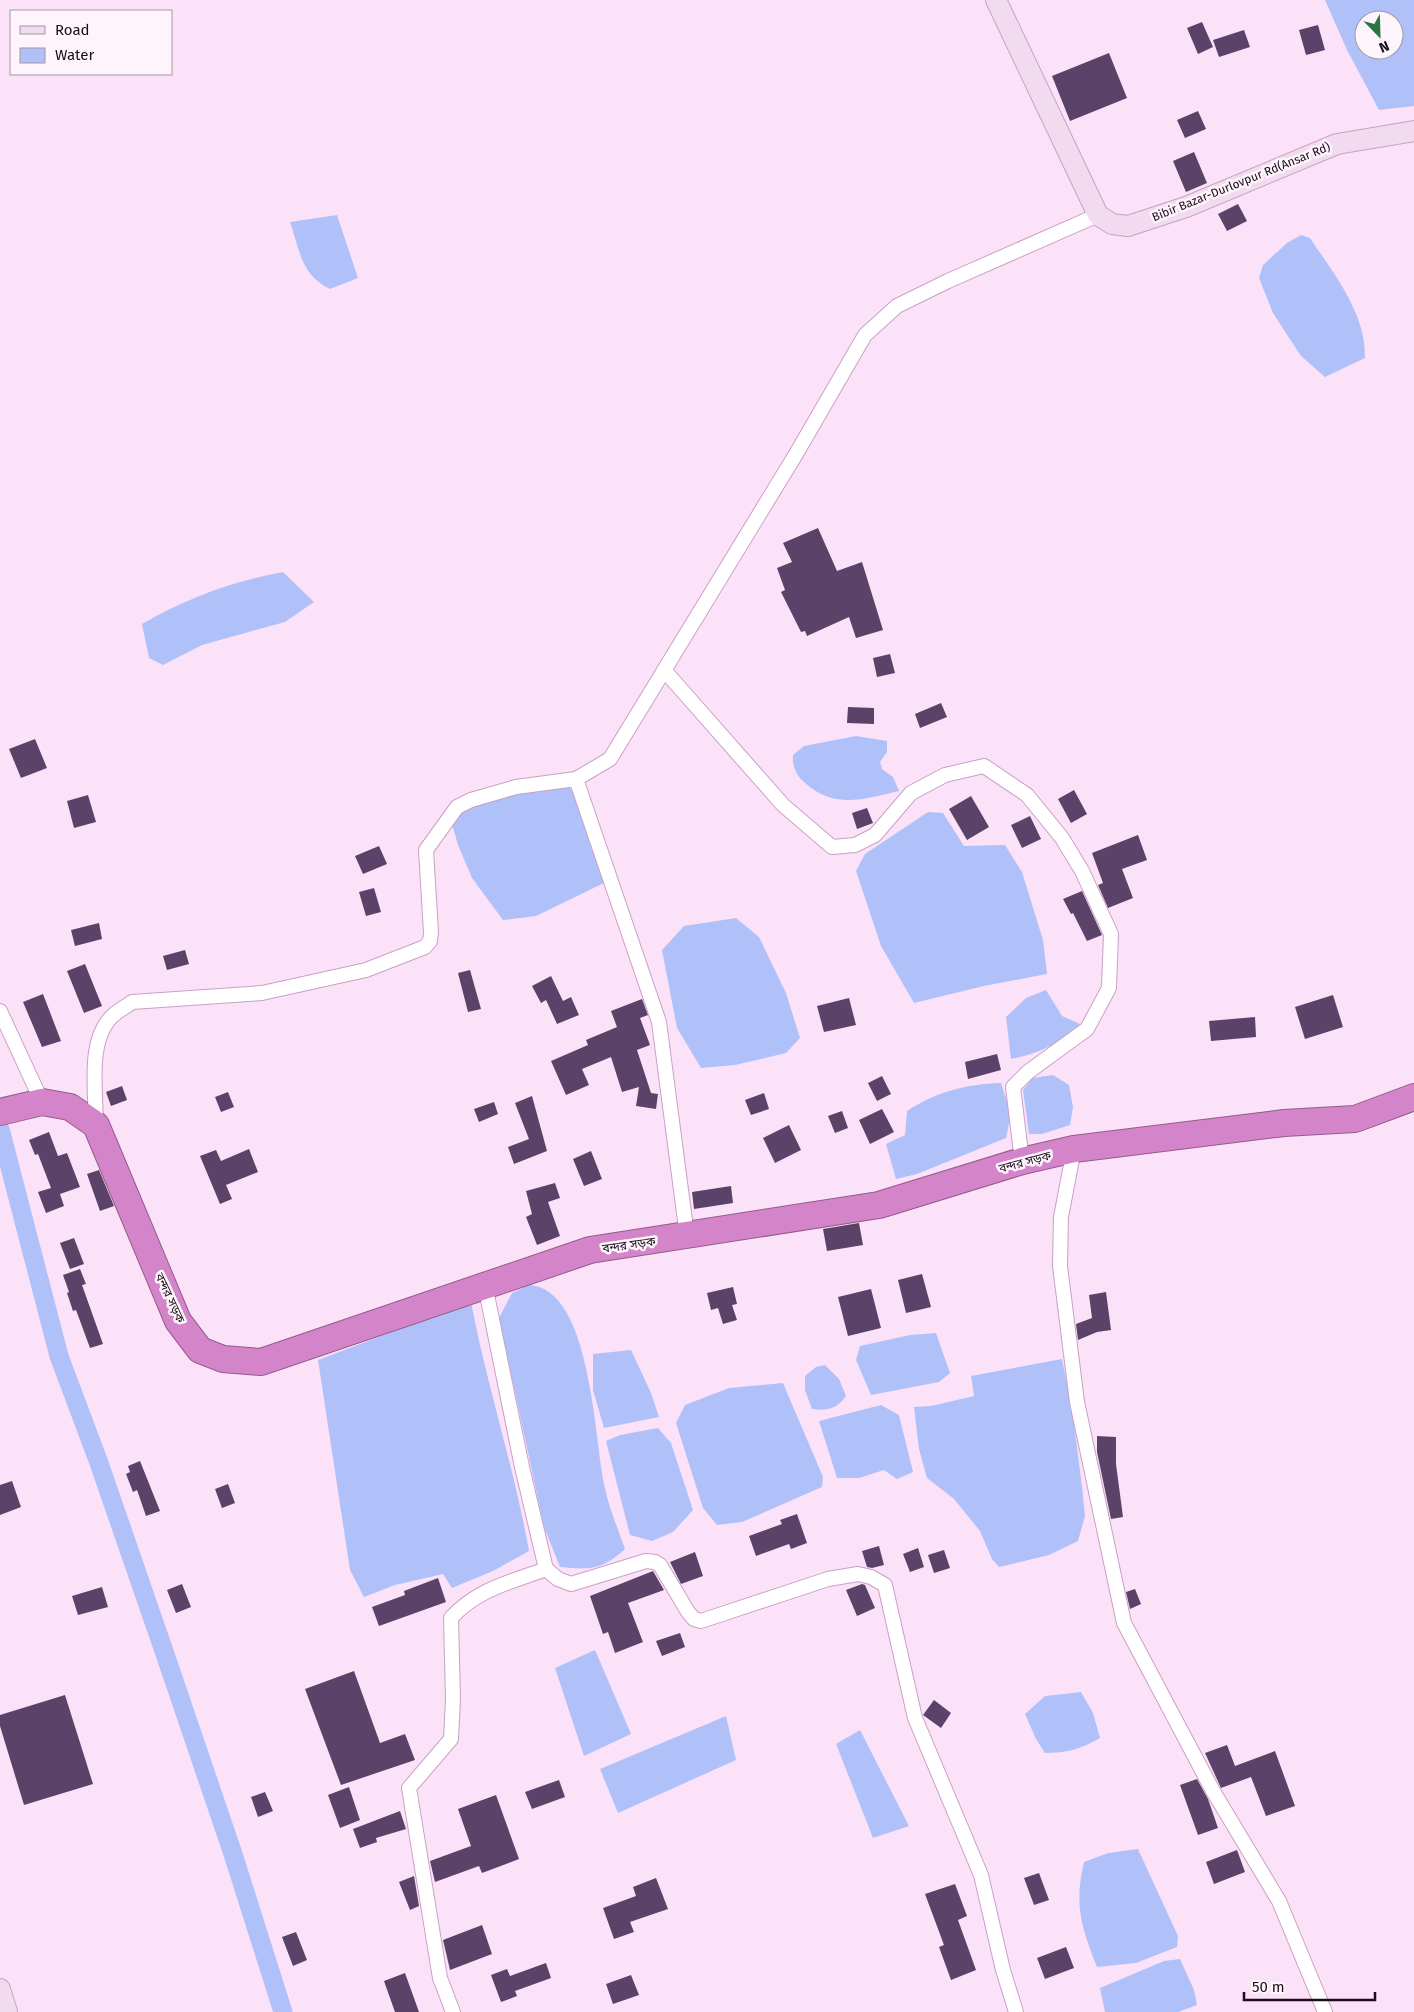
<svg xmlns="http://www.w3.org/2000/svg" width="1414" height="2012" font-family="'Fira Sans','Noto Sans Bengali',sans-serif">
<rect width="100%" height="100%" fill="#fce2f8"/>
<path fill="#b0c1fa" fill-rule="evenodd" d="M 1325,0 L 1414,0 L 1414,106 L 1379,110 L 1347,50 ZM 1364,20 L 1394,20 L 1394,50 L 1364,50 Z
M 337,215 L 358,278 L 330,289 C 301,275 300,251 290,222 Z
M 1301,235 L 1310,238 C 1334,274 1366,313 1365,358 L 1325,377 L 1301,356 L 1293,344 L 1273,313 L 1259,278 L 1263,265 L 1287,243 Z
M 283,572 L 314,602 L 285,622 L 202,645 L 163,665 L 149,658 L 142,624 C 185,599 233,581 283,572 Z
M 856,736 L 887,741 L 887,752 L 880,762 L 882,769 L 893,777 L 899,791 C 864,799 834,810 804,782 C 796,775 792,766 793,755 L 804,746 Z
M 556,788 L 570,788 L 575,795 L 606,882 L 536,916 L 503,920 L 472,878 L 458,845 L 452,824 L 464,808 L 494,796 Z
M 928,812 L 943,813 L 964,846 L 1005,845 L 1022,872 L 1043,940 L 1047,974 L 984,986 L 914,1003 L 881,946 L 856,871 L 865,854 Z
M 736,918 L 759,937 L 786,993 L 800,1038 L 786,1053 L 735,1065 L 701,1068 L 677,1028 L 662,950 L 684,926 Z
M 1046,990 L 1062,1016 L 1080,1024 C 1060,1044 1038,1054 1011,1059 L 1006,1017 L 1026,998 Z
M 1053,1075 L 1069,1085 L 1073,1107 L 1070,1125 L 1042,1134 L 1029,1134 L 1023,1090 L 1033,1078 Z
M 1001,1083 L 1011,1114 L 1006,1138 L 917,1174 L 896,1179 L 886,1144 L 905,1135 L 907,1111 C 936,1092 966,1084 1001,1083 Z
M 529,1285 C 592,1288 594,1441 605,1488 C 609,1508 618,1529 625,1549 C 602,1570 590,1570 560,1567 L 544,1527 L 499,1318 L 512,1293 Z
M 471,1302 C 487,1386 514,1467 529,1551 L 493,1571 L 452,1588 L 443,1574 L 395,1585 L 364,1597 L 350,1570 L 318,1360 Z
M 936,1333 L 950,1373 L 939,1382 L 871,1395 L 856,1360 L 860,1346 L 910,1335 Z
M 631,1350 L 651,1393 L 659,1417 L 604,1428 L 593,1390 L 593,1354 Z
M 1062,1359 L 1072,1408 L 1082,1487 L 1085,1516 L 1078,1541 L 1049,1555 L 999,1567 L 992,1559 L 980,1531 L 954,1499 L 927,1478 L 919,1449 L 914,1407 L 931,1406 L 974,1396 L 971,1376 Z
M 825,1365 L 839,1379 L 846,1396 C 837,1409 827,1411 812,1409 L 805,1390 L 805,1376 L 816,1367 Z
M 783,1383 L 823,1477 L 822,1487 L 742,1522 L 717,1525 L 703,1508 L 676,1423 L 685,1405 L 729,1388 Z
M 881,1405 L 899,1415 L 913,1472 L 897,1479 L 884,1470 L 859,1478 L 837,1478 L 819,1421 Z
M 658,1428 L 671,1443 L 693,1510 L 673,1532 L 652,1541 L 630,1535 L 606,1441 L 620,1435 Z
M 595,1650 L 631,1734 L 584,1756 L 555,1668 Z
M 1081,1692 L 1093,1713 L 1100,1738 C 1081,1749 1066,1753 1045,1753 L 1036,1739 L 1025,1714 L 1045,1696 Z
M 726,1716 L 736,1760 L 618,1813 L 600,1769 Z
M 860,1730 L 909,1826 L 873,1838 L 836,1744 Z
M 1138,1849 L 1178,1936 L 1177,1947 L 1136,1963 L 1097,1967 C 1081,1927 1074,1904 1084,1862 L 1108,1853 Z
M 1180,1959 L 1194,1990 L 1197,2005 L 1178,2012 L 1105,2012 L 1100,1988 L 1164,1961 Z"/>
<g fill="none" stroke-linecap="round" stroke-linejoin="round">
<path stroke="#b0c1fa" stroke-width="19" d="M 0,1129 L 59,1356 L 99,1463 L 166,1657 L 233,1854 L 283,2012"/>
</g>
<path fill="#5a4268" d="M 1202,22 L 1213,47 L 1198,54 L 1187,28 Z
M 1318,25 L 1325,50 L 1306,55 L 1299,30 Z
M 1244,30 L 1250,47 L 1219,57 L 1213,40 Z
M 1109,53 L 1127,98 L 1070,121 L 1052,76 Z
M 1198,111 L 1206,129 L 1185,138 L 1177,120 Z
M 1194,152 L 1207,183 L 1186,192 L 1173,161 Z
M 1238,204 L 1247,221 L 1227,231 L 1218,214 Z
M 818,528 L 837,571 L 862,562 L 883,630 L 856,638 L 849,617 L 807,636 L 805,631 L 801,632 L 781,592 L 785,590 L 777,568 L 792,562 L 783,543 Z
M 890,654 L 895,673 L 877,677 L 873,658 Z
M 941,703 L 947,717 L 920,728 L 915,714 Z
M 848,707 L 874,708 L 874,724 L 847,723 Z
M 35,739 L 47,768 L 21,778 L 9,749 Z
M 1074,790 L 1087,814 L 1071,823 L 1058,799 Z
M 88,795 L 96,822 L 74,828 L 67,801 Z
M 971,796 L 989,827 L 967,840 L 949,809 Z
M 867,808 L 873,823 L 857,829 L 852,813 Z
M 1030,816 L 1041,839 L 1022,848 L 1011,825 Z
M 1138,835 L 1147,860 L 1122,869 L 1133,898 L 1108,908 L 1098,885 L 1103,883 L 1092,853 Z
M 379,846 L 387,864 L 363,874 L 355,856 Z
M 374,888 L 381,912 L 366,916 L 359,892 Z
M 1082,891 L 1102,935 L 1087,941 L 1073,913 L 1071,914 L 1063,899 Z
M 99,923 L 102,939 L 75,946 L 71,930 Z
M 185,950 L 189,964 L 167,970 L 163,956 Z
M 85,964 L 102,1006 L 84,1013 L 67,971 Z
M 470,970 L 481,1009 L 468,1012 L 458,973 Z
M 551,976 L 563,1001 L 571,997 L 579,1015 L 557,1024 L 546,1000 L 541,1003 L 532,986 Z
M 43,994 L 61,1041 L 42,1047 L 23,1002 Z
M 1333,995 L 1343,1027 L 1305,1039 L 1295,1007 Z
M 849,998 L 856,1025 L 824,1032 L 817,1006 Z
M 642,999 L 648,1015 L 640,1018 L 650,1045 L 637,1050 L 651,1093 L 658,1094 L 656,1109 L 636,1106 L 639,1087 L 622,1092 L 611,1057 L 582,1069 L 589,1085 L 566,1095 L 551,1061 L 588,1045 L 586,1040 L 617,1027 L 611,1011 Z
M 1255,1017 L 1256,1037 L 1211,1041 L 1209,1021 Z
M 997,1054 L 1001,1070 L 968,1079 L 965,1062 Z
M 882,1076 L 891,1094 L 877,1101 L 868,1083 Z
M 122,1086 L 127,1100 L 111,1106 L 106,1092 Z
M 228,1092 L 234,1107 L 221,1112 L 215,1097 Z
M 764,1093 L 769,1109 L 751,1115 L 745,1100 Z
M 532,1096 L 547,1151 L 514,1164 L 508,1147 L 529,1139 L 515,1103 Z
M 494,1102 L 498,1114 L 479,1122 L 474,1109 Z
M 882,1109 L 894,1132 L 870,1144 L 859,1120 Z
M 842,1111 L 848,1128 L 835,1133 L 828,1116 Z
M 789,1125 L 801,1150 L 775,1163 L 763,1138 Z
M 49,1132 L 58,1156 L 67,1153 L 80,1187 L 60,1194 L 64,1206 L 46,1213 L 38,1192 L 51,1188 L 38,1154 L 35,1155 L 29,1140 Z
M 249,1149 L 258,1172 L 226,1185 L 232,1199 L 220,1204 L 200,1156 L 216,1150 L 221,1161 Z
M 591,1151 L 602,1179 L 584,1186 L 573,1159 Z
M 99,1170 L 114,1206 L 100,1211 L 87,1174 Z
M 555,1183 L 560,1198 L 548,1202 L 560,1236 L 537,1245 L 526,1217 L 532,1214 L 526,1191 Z
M 731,1186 L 733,1203 L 694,1209 L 692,1192 Z
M 859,1223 L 863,1245 L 827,1251 L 823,1229 Z
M 74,1238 L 84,1264 L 70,1269 L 60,1243 Z
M 80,1269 L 86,1284 L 82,1285 L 103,1344 L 90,1348 L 76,1310 L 73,1311 L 67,1293 L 69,1292 L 63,1275 Z
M 922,1274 L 931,1307 L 906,1313 L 898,1280 Z
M 733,1287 L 737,1304 L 732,1305 L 737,1320 L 723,1324 L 718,1308 L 711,1310 L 707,1293 Z
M 871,1289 L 881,1328 L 848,1336 L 838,1297 Z
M 1106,1292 L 1111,1330 L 1097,1332 L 1078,1340 L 1076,1324 L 1092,1318 L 1089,1295 Z
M 1097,1436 L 1116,1437 L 1116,1464 L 1123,1517 L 1111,1519 L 1097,1452 Z
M 140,1461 L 160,1511 L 146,1516 L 137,1490 L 133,1492 L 126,1474 L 130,1472 L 128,1466 Z
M 12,1481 L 21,1507 L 0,1515 L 0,1485 Z
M 228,1484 L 235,1503 L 222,1508 L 215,1489 Z
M 797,1514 L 807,1543 L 791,1549 L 789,1544 L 756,1556 L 749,1536 L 782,1524 L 780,1520 Z
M 879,1546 L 884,1565 L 872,1568 L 867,1567 L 862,1551 Z
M 918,1548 L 924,1567 L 910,1572 L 903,1554 Z
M 944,1550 L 950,1568 L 934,1573 L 928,1555 Z
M 695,1552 L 703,1576 L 681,1584 L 670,1562 Z
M 653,1571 L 664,1590 L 628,1603 L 643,1642 L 615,1653 L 608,1632 L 603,1634 L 590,1596 Z
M 438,1578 L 446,1602 L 379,1626 L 372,1607 L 405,1595 L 404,1591 Z
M 182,1584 L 191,1607 L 176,1613 L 167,1590 Z
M 862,1584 L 865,1585 L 875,1608 L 857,1616 L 846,1590 Z
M 102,1587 L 108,1607 L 78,1615 L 72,1596 Z
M 1135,1589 L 1141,1604 L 1130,1609 L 1126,1592 Z
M 680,1633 L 685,1647 L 662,1656 L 656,1641 Z
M 354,1671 L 380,1743 L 405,1734 L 415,1760 L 341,1785 L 305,1689 Z
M 65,1695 L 93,1784 L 24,1805 L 0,1726 L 0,1715 Z
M 934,1700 L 951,1713 L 941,1728 L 923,1715 Z
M 1227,1745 L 1235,1766 L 1275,1751 L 1295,1806 L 1266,1816 L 1251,1777 L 1221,1788 L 1205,1753 Z
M 1197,1779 L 1208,1799 L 1218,1828 L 1198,1835 L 1180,1785 Z
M 559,1780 L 565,1797 L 532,1809 L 525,1792 Z
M 349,1787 L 360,1820 L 340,1828 L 328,1795 Z
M 265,1792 L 273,1811 L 258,1817 L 251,1797 Z
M 496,1795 L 519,1859 L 482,1873 L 479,1866 L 435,1882 L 430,1861 L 471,1846 L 458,1809 Z
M 400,1811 L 406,1829 L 376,1838 L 377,1842 L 360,1848 L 353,1829 Z
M 1237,1850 L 1245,1872 L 1214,1884 L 1206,1862 Z
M 1039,1873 L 1049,1900 L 1034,1905 L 1024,1878 Z
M 414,1876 L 419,1906 L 410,1910 L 399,1882 Z
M 656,1878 L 668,1909 L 630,1922 L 634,1932 L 614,1939 L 603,1908 L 636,1896 L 633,1887 Z
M 955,1884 L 967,1916 L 958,1920 L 976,1970 L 951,1980 L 939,1947 L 944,1945 L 925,1894 Z
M 482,1925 L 492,1954 L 450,1970 L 443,1940 Z
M 296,1932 L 307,1960 L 293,1966 L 282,1937 Z
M 1066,1947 L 1074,1968 L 1045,1979 L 1037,1958 Z
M 546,1963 L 551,1978 L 515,1991 L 517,1996 L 501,2002 L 491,1975 L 507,1969 L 510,1976 Z
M 405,1973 L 419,2012 L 395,2012 L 384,1981 Z
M 631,1975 L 639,1995 L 613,2004 L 606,1984 Z"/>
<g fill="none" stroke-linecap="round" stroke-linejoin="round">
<g stroke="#caa0c3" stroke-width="16">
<path id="street" d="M 664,670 L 783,805 L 832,847 L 855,845 L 875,835 L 911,793 L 945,775 L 984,766 L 1027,795 L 1062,838 L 1082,871 L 1111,934 L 1109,988 L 1087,1029 L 1028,1072 L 1013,1087 L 1022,1161
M 0,1011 L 42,1102
M 96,1125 C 96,1092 86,1035 116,1013 C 121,1009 127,1006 132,1002 L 262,993 L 366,970 L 425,947 L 430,941 L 431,933 L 426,850 L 457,807 L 471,800 L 516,787 L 576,779
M 1074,1149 L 1061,1217 L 1060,1266 L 1077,1402 L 1124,1623 L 1213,1791 L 1279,1901 L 1325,2012
M 687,1236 L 659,1022 L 576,779 L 610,759 L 796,454 L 865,335 L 897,306 L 948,281 L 1098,215
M 546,1569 L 558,1579 L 571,1584 L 646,1561 L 655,1562 L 660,1565 L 688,1612 L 694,1619 L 701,1621 L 828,1579 L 858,1574 L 871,1577 L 885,1585 L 915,1718 L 981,1875 L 1003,1970 L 1016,2012
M 453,2012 L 440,1978 L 409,1788 L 451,1739 L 453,1699 L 451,1618 C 477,1589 511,1582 546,1569 L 522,1467 L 485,1285"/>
</g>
<g stroke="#caa0c3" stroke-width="22">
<path id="secondary" d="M 996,0 L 1098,215 L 1112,224 L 1128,226 L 1186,207 L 1337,144 L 1414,131
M 0,1989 L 7,2012"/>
</g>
<g stroke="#935b8c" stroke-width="28">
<path id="highway" d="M 0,1112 L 42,1102 L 70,1107 L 96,1125 L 178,1321 L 200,1350 L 223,1359 L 261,1362 L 590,1250 L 879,1205 L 1022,1161 L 1074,1149 L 1284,1123 L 1355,1119 L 1414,1097"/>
</g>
<use href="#street" stroke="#fff" stroke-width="14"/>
<use href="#secondary" stroke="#f2daef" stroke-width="20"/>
<use href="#highway" stroke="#d485ca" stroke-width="26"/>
</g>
<g text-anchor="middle" stroke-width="5" stroke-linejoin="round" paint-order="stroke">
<g font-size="12" fill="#1a0c18" stroke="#fef5fc">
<text transform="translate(1241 182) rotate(-22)" y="4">Bibir Bazar-Durlovpur Rd(Ansar Rd)</text>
<text transform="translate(1025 1162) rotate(-15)" y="4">বন্দর সড়ক</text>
<text transform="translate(629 1245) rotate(-8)" y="4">বন্দর সড়ক</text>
<text transform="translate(170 1298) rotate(65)" y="4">বন্দর সড়ক</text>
</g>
</g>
<rect x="10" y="10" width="162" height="65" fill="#fef5fc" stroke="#a398a1"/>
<rect x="20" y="26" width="25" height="8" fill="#f2daef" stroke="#a398a1"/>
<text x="55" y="35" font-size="15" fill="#1a0c18">Road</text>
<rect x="20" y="48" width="25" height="15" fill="#b0c1fa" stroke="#a398a1"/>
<text x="55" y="60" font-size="15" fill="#1a0c18">Water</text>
<g transform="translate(1379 35) rotate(157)"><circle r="24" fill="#fef5fc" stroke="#a398a1"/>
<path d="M0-4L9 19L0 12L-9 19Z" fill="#297543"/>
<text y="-8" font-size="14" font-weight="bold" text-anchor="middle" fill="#1a0c18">N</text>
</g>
<path d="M1244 1992v8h131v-8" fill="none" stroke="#1a0c18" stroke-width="2.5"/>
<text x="1252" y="1992" font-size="15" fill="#1a0c18" stroke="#fef5fc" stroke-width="4" paint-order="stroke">50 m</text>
</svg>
